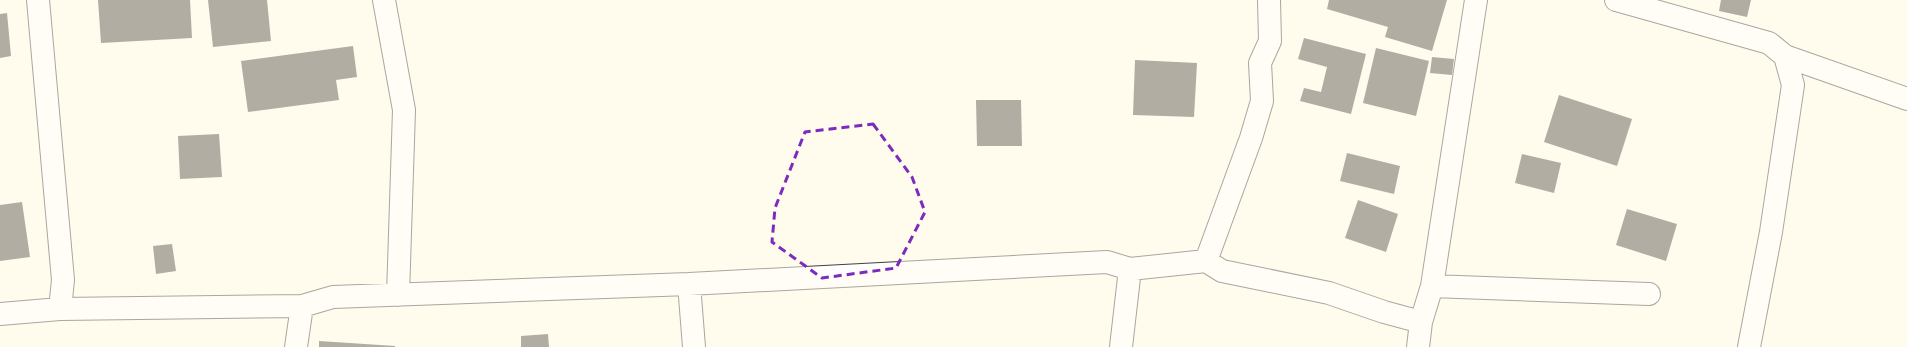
<svg xmlns="http://www.w3.org/2000/svg" width="1907" height="347" font-family="'PT Serif',serif">
<rect width="100%" height="100%" fill="#fffbed"/>
<path fill="#564e49" d="M 98,0 L 190,0 L 192,38 L 101,43 Z
M 208,0 L 267,0 L 271,41 L 213,47 Z
M 1329,0 L 1447,0 L 1432,51 L 1385,37 L 1388,27 L 1327,9 Z
M 1721,0 L 1751,0 L 1747,17 L 1719,11 Z
M 7,13 L 11,56 L 0,58 L 0,14 Z
M 1304,38 L 1366,54 L 1351,114 L 1300,101 L 1304,88 L 1321,92 L 1327,67 L 1298,59 Z
M 353,46 L 357,77 L 336,80 L 339,100 L 248,112 L 241,61 Z
M 1376,48 L 1429,61 L 1416,116 L 1363,103 Z
M 1432,57 L 1454,59 L 1452,75 L 1430,73 Z
M 1135,60 L 1197,63 L 1194,117 L 1133,115 Z
M 1559,95 L 1632,119 L 1617,166 L 1544,142 Z
M 976,100 L 1021,100 L 1022,146 L 977,146 Z
M 219,134 L 222,177 L 180,179 L 178,136 Z
M 1347,153 L 1400,166 L 1394,194 L 1340,181 Z
M 1522,154 L 1561,163 L 1554,193 L 1515,183 Z
M 1358,200 L 1398,214 L 1386,252 L 1345,238 Z
M 22,202 L 30,257 L 0,261 L 0,205 Z
M 1627,209 L 1677,224 L 1666,261 L 1616,245 Z
M 172,244 L 176,271 L 156,274 L 153,246 Z
M 548,334 L 549,347 L 521,347 L 521,336 Z
M 319,341 L 395,346 L 395,347 L 319,347 Z"/>
<g fill="none" stroke-linecap="round" stroke-linejoin="round">
<g stroke="#404040" stroke-width="24">
<path id="street" d="M 38,0 L 63,280 L 60,309
M 384,0 L 404,110 L 398,295
M 1616,0 L 1769,43 L 1785,56 L 1793,85 L 1771,232 L 1749,347
M 1785,56 L 1907,99
M 1206,261 L 1251,138 L 1262,101 L 1260,63 L 1270,41 L 1269,0
M 689,284 L 694,347
M 1432,286 L 1649,294
M 0,314 L 60,309 L 302,306 L 333,297 L 689,284 L 1107,262 L 1130,269 L 1206,261 L 1222,271 L 1329,293 L 1384,312 L 1421,322
M 296,347 L 302,306
M 1121,347 L 1130,269
M 1418,347 L 1421,322 L 1432,286 L 1476,0"/>
</g>
<use href="#street" stroke="#fff" stroke-width="22"/>
</g>
<path d="M0 0H1907V347H0ZM 873,124 L 912,177 L 925,212 L 896,268 L 822,278 L 772,242 L 775,208 L 805,132 Z" fill="#fffbed" fill-opacity=".55" fill-rule="evenodd"/>
<path fill="none" stroke="#7b2cbf" stroke-width="3" stroke-dasharray="8 5" stroke-linejoin="round" d="M 873,124 L 912,177 L 925,212 L 896,268 L 822,278 L 772,242 L 775,208 L 805,132 Z"/>
</svg>
